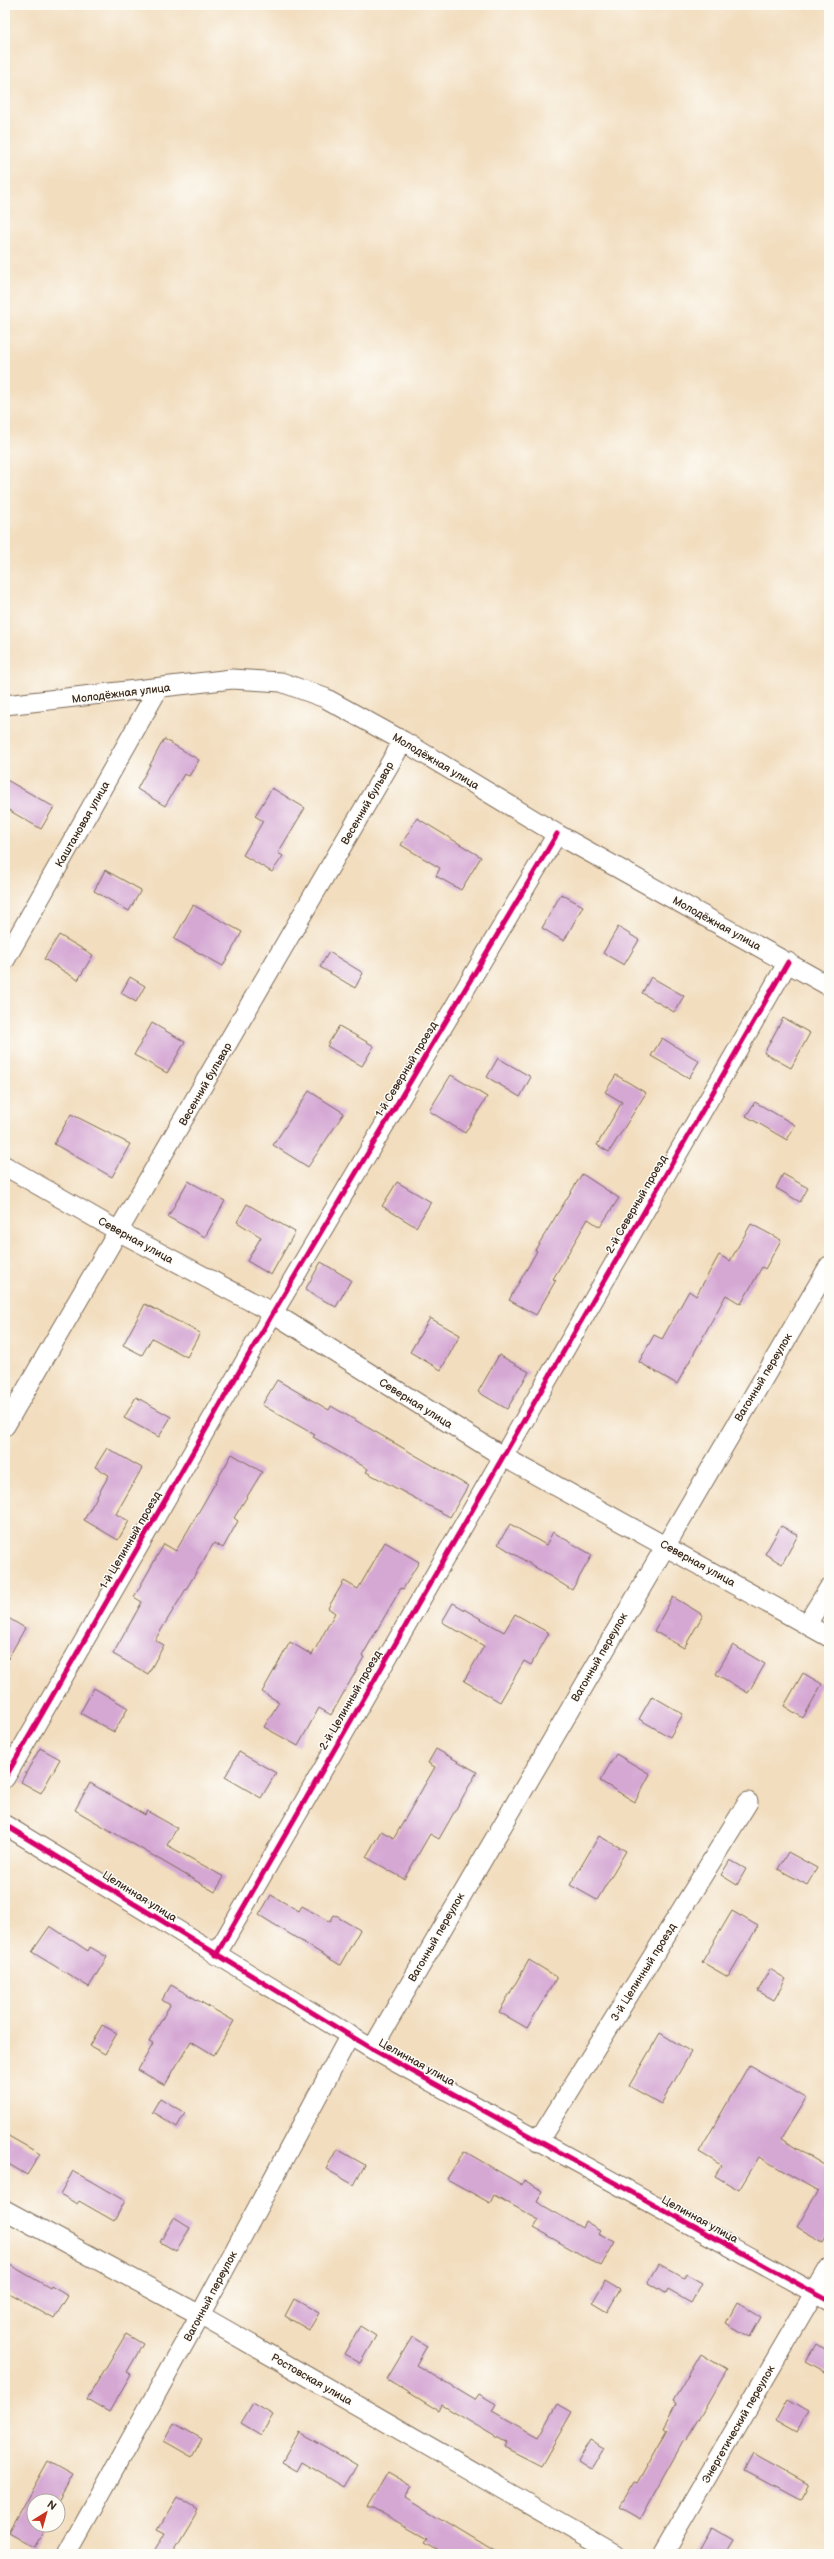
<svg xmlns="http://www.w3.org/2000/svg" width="834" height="2559" font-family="'Balsamiq Sans',sans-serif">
<rect width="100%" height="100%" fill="#fdfcf7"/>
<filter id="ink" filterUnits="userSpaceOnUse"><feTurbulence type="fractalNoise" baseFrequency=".025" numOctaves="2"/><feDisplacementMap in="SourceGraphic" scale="8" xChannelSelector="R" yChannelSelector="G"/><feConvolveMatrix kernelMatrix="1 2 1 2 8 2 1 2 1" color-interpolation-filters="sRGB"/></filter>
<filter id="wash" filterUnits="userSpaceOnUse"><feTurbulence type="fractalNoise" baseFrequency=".012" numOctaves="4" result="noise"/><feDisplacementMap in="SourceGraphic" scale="16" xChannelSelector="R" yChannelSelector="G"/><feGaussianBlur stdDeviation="0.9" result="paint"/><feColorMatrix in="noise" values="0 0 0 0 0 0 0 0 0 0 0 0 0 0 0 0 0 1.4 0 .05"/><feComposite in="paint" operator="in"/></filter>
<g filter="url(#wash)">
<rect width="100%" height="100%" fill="#f2ddbe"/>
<g id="blocks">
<path fill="#d5a8d4" d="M 164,739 L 199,760 L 189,776 L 184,774 L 165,806 L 137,789 Z
M 5,779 L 54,807 L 41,829 L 5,808 Z
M 272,788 L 305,808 L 278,853 L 283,856 L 272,872 L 243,855 L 263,821 L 255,816 Z
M 417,818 L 481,857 L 461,890 L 436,876 L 440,868 L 401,845 Z
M 105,870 L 141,890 L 129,911 L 94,891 Z
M 561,894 L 583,906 L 564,941 L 542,928 Z
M 193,905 L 242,932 L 223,966 L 174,939 Z
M 618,927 L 639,940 L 624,965 L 603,953 Z
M 59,935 L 93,955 L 78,980 L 44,959 Z
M 329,952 L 363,973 L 355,988 L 320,967 Z
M 130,977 L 145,986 L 136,1002 L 121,993 Z
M 651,977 L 684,996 L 674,1012 L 642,993 Z
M 783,1018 L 810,1033 L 791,1068 L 764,1053 Z
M 152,1023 L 185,1042 L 167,1073 L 134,1055 Z
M 339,1026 L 374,1046 L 362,1066 L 327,1046 Z
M 662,1038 L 699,1061 L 689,1078 L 651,1056 Z
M 498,1058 L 531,1077 L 520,1097 L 487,1077 Z
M 451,1075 L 487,1097 L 465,1133 L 429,1111 Z
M 616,1075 L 646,1093 L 609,1152 L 597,1145 L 622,1102 L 605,1092 Z
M 309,1091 L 344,1113 L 308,1167 L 273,1145 Z
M 755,1102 L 795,1125 L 787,1140 L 746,1116 Z
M 71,1114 L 130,1144 L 112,1177 L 54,1144 Z
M 582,1174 L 619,1198 L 600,1227 L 588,1219 L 553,1279 L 556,1280 L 536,1315 L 509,1300 L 537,1251 L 535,1250 Z
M 783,1174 L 808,1188 L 800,1202 L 776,1188 Z
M 188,1181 L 225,1201 L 205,1237 L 168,1217 Z
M 397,1182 L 431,1202 L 416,1227 L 382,1206 Z
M 247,1204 L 295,1232 L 271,1275 L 247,1261 L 261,1237 L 237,1222 Z
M 751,1224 L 781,1240 L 765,1269 L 762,1267 L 741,1304 L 726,1295 L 677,1384 L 639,1362 L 654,1335 L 662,1339 L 689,1291 L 696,1296 L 719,1255 L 730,1261 Z
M 321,1262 L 351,1280 L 336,1307 L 305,1290 Z
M 145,1304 L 200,1333 L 187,1357 L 152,1338 L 142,1355 L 123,1345 Z
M 430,1318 L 460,1335 L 441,1370 L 410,1352 Z
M 499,1355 L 529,1372 L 507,1409 L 478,1392 Z
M 277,1380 L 329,1410 L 331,1406 L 468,1486 L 450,1517 L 366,1472 L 368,1469 L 313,1437 L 315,1435 L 262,1405 Z
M 136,1397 L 171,1417 L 159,1437 L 124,1418 Z
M 107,1448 L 142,1468 L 116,1514 L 129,1521 L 118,1540 L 84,1520 L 109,1475 L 95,1467 Z
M 232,1454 L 262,1472 L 234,1518 L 238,1521 L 223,1548 L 214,1543 L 155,1640 L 164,1645 L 148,1674 L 113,1654 L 142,1602 L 134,1597 L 164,1544 L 176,1551 Z
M 510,1524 L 546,1545 L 553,1532 L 592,1555 L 572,1590 L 498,1544 Z
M 781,1526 L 798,1535 L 782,1564 L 765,1554 Z
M 385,1542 L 419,1562 L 403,1589 L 401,1588 L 362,1656 L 364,1657 L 331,1715 L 319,1708 L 298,1746 L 264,1727 L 279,1702 L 262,1692 L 290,1642 L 312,1655 L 335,1613 L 328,1608 L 344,1581 L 358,1589 Z
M 673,1597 L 703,1615 L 684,1648 L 654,1631 Z
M 453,1603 L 504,1632 L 515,1614 L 549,1633 L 531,1665 L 524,1661 L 500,1702 L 464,1681 L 484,1646 L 442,1622 Z
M 5,1616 L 25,1628 L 5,1664 Z
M 733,1645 L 765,1664 L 748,1693 L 716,1674 Z
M 803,1673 L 822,1684 L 803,1718 L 784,1706 Z
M 94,1688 L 128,1708 L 114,1732 L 80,1713 Z
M 652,1696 L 683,1714 L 670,1737 L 639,1719 Z
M 40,1748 L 60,1759 L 41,1793 L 21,1782 Z
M 436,1749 L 477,1772 L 439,1839 L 430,1834 L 404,1879 L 366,1857 L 381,1831 L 394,1838 L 435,1767 L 428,1763 Z
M 239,1752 L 276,1773 L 261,1798 L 225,1777 Z
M 616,1754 L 650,1774 L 635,1802 L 600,1781 Z
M 90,1783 L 145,1815 L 147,1811 L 177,1828 L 167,1845 L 224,1877 L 215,1892 L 75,1810 Z
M 599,1836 L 626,1851 L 597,1900 L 570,1885 Z
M 788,1852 L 817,1868 L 807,1885 L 778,1869 Z
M 730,1860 L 746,1869 L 737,1885 L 721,1875 Z
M 271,1895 L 299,1911 L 302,1906 L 330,1922 L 334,1915 L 360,1930 L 340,1965 L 259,1915 Z
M 732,1911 L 758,1926 L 728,1977 L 702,1962 Z
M 50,1926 L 88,1951 L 90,1947 L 107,1957 L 89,1987 L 32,1952 Z
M 529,1960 L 557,1977 L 527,2028 L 499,2012 Z
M 770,1969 L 786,1979 L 774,2000 L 758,1991 Z
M 171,1985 L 234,2021 L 214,2055 L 191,2041 L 165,2085 L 138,2070 L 153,2044 L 149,2042 L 170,2005 L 162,2000 Z
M 102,2025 L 117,2033 L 105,2054 L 90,2046 Z
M 660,2033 L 691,2052 L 661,2104 L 629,2086 Z
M 749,2065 L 806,2098 L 781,2139 L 829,2168 L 829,2231 L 823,2242 L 797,2227 L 818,2191 L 759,2157 L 739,2190 L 715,2176 L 721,2165 L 699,2152 Z
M 160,2098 L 185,2113 L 177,2127 L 152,2112 Z
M 5,2134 L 40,2154 L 27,2175 L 5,2162 Z
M 337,2149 L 365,2165 L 354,2185 L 326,2169 Z
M 464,2151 L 522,2185 L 524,2180 L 543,2191 L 537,2202 L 582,2228 L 585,2221 L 600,2230 L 598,2233 L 615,2242 L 601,2266 L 534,2228 L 539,2220 L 494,2195 L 490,2203 L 447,2179 Z
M 73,2171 L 125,2201 L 114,2221 L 79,2201 L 77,2204 L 60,2194 Z
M 174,2218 L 190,2228 L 176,2251 L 160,2242 Z
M 5,2262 L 50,2288 L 51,2286 L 68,2296 L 54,2319 L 5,2291 Z
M 659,2264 L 684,2278 L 686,2274 L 702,2283 L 691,2303 L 668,2290 L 666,2294 L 648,2283 Z
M 605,2281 L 620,2290 L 607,2312 L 592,2303 Z
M 294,2299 L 319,2313 L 309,2330 L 285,2316 Z
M 737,2303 L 761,2317 L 750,2337 L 726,2323 Z
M 360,2326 L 376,2336 L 360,2363 L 344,2354 Z
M 126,2334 L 143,2344 L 127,2372 L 131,2374 L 109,2412 L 87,2399 Z
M 412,2337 L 427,2346 L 416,2365 L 475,2400 L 479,2394 L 496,2404 L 492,2411 L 539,2437 L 558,2404 L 572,2412 L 541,2466 L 504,2447 L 506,2443 L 442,2405 L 439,2411 L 387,2379 Z
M 816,2344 L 829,2352 L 829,2374 L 806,2361 Z
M 701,2354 L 727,2370 L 686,2441 L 684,2440 L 640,2519 L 619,2507 L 634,2482 L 637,2483 L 667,2430 L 664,2428 L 677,2403 L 673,2401 Z
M 787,2400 L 808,2412 L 797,2432 L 776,2420 Z
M 253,2403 L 273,2415 L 261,2435 L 241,2423 Z
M 174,2423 L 202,2439 L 192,2457 L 164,2441 Z
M 299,2432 L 357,2465 L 344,2487 L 302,2462 L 297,2471 L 282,2462 Z
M 591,2440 L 605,2448 L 592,2470 L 578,2461 Z
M 754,2454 L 808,2484 L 799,2500 L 745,2471 Z
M 48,2461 L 73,2475 L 58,2501 L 34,2501 L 34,2525 L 47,2525 L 34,2548 L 8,2533 Z
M 388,2472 L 412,2486 L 405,2498 L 497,2554 L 444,2554 L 423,2542 L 426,2538 L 373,2508 L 367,2508 Z
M 177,2497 L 198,2510 L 172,2554 L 154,2554 L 166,2533 L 158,2529 Z
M 712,2526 L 734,2539 L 725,2554 L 696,2554 Z"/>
</g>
</g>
<g filter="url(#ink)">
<use href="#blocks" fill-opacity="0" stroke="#7b6956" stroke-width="1"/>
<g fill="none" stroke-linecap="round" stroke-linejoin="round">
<g stroke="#7b6956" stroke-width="21">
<path id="street" d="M 5,705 L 232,679 L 281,682 L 325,698 L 403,741 L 557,834 L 829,986
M 5,960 L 158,689
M 5,1166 L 120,1232 L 273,1313 L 502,1456 L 829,1637
M 5,1426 L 403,741
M 807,1624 L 829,1588
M 5,1778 L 273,1313 L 557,834
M 5,1825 L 372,2049 L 829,2301
M 216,1955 L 788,962
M 372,2049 L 829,1266
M 538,2142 L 748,1802
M 5,2210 L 200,2315 L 616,2554
M 67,2554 L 200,2315 L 350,2035
M 662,2554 L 829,2268"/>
</g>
<use href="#street" stroke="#fff" stroke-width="19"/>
<g stroke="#fdfcf7" stroke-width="8">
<path id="cycleway" d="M 5,1778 L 273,1313 L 557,834
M 5,1825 L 372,2049 L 829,2301
M 216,1955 L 788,962"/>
</g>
<use href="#cycleway" stroke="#d6006c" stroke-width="5"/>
</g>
</g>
<g text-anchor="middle" stroke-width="3" stroke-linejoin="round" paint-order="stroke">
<g font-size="11" fill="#3b2a1e" stroke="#fdfcf7">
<text transform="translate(121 693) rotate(-7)" y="4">Молодёжная улица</text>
<text transform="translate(436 761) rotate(31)" y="4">Молодёжная улица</text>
<text transform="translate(367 803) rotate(-60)" y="4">Весенний бульвар</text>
<text transform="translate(82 824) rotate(-60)" y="4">Каштановая улица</text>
<text transform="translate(717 923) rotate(29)" y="4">Молодёжная улица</text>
<text transform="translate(406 1069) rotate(-59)" y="4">1-й Северный проезд</text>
<text transform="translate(205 1084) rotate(-60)" y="4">Весенний бульвар</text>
<text transform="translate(636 1204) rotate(-60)" y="4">2-й Северный проезд</text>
<text transform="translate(136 1240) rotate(29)" y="4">Северная улица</text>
<text transform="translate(763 1377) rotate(-59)" y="4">Вагонный переулок</text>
<text transform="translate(416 1403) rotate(32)" y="4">Северная улица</text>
<text transform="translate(130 1540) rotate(-60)" y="4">1-й Целинный проезд</text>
<text transform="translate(698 1563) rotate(29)" y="4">Северная улица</text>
<text transform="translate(599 1657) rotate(-60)" y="4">Вагонный переулок</text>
<text transform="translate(350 1700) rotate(-60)" y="4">2-й Целинный проезд</text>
<text transform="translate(140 1896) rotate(32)" y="4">Целинная улица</text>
<text transform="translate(436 1937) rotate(-60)" y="4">Вагонный переулок</text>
<text transform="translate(643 1972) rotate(-58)" y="4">3-й Целинный проезд</text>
<text transform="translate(417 2062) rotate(29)" y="4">Целинная улица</text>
<text transform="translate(700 2219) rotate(29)" y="4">Целинная улица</text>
<text transform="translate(210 2296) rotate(-62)" y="4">Вагонный переулок</text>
<text transform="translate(312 2379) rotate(30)" y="4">Ростовская улица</text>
<text transform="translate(738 2424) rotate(-60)" y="4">Энергетический переулок</text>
</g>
</g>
<rect width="834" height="2559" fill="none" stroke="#fdfcf7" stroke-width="20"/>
<g transform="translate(46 2513) rotate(37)"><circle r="19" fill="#fdfcf7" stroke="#afa8a0"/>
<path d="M0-3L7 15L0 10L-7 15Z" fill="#c8321e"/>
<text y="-6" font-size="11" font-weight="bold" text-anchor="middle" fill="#3b2a1e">N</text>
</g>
</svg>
